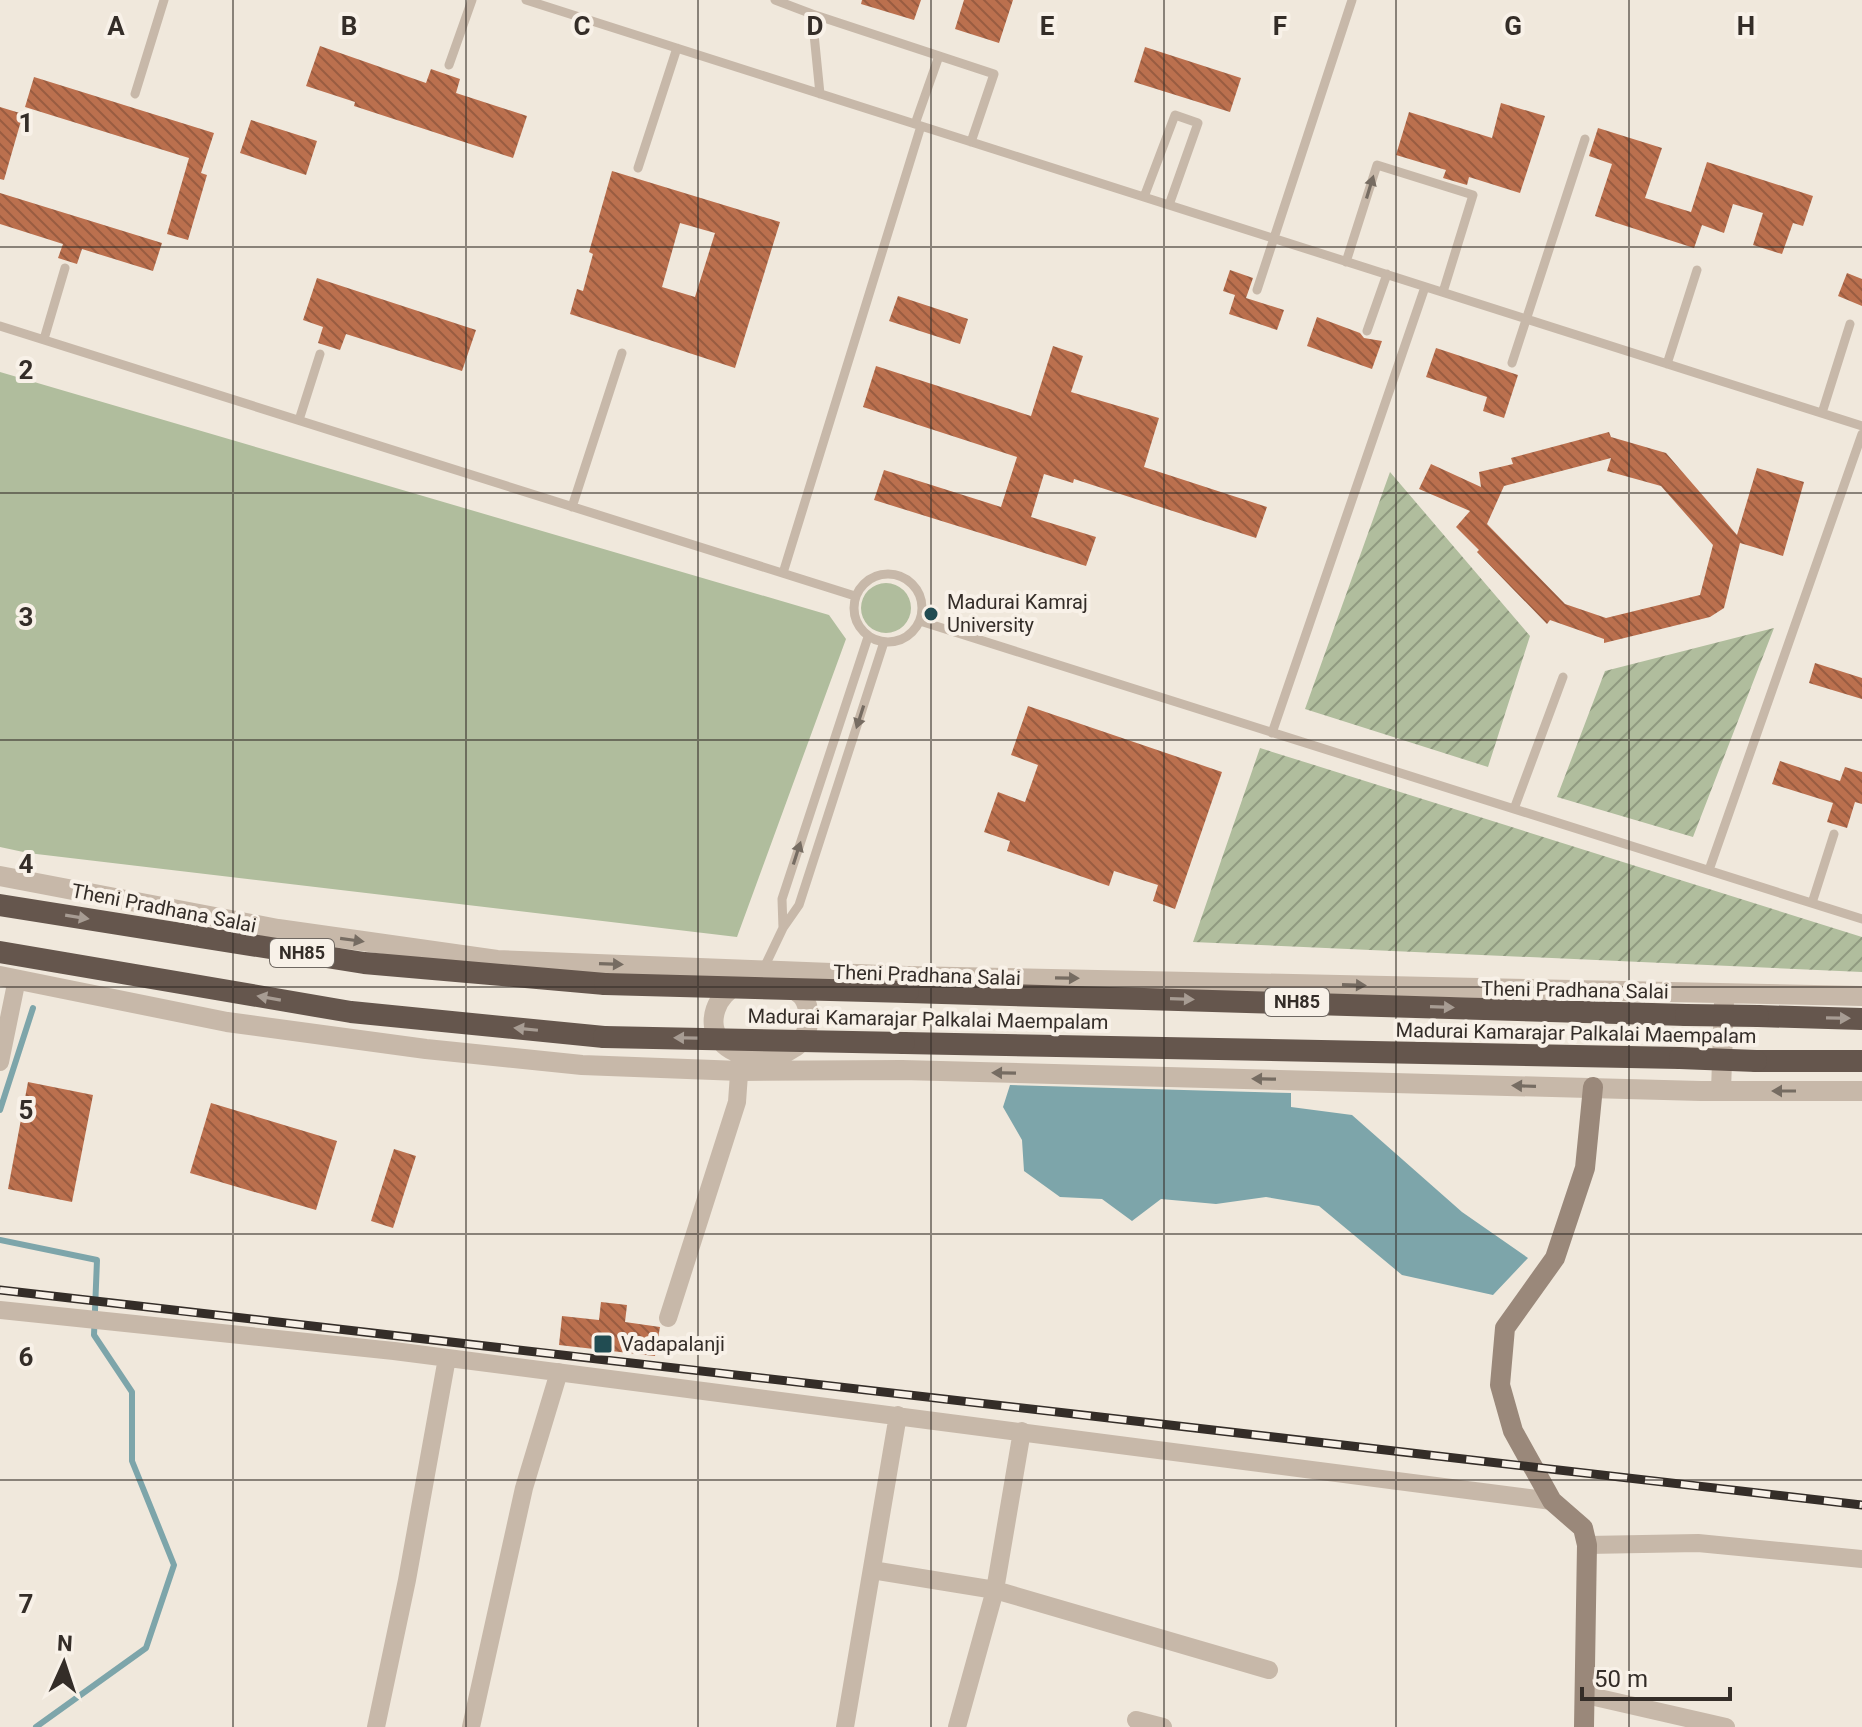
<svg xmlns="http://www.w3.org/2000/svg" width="1862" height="1727" font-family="Roboto,sans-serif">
<defs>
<pattern id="garden-furrows" width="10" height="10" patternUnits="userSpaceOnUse" patternTransform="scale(2)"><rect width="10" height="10" fill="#b0bd9d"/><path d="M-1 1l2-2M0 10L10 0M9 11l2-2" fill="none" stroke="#909a80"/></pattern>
<pattern id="building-back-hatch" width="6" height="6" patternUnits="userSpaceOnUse" patternTransform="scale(2)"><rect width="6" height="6" fill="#bb704e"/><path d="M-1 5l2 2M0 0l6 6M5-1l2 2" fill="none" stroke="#995c41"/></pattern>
</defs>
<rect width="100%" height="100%" fill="#f0e8dc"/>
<path fill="#b0bd9d" d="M 0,372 L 829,615 L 846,639 L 737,937 L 28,853 L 0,847 Z
M861 608a25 25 0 1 1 50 0a25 25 0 1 1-50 0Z"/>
<path fill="url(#garden-furrows)" d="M 1390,472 L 1530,636 L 1488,767 L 1305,709 Z
M 1774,628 L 1693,837 L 1557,797 L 1605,671 Z
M 1260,748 L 1862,937 L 1862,972 L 1193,942 Z"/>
<path fill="#7da5aa" d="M 1010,1085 L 1291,1093 L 1291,1107 L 1352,1115 L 1462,1212 L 1528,1258 L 1493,1295 L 1402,1275 L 1319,1206 L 1266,1197 L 1216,1204 L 1161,1199 L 1132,1221 L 1102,1199 L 1060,1197 L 1024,1171 L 1022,1140 L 1003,1107 Z"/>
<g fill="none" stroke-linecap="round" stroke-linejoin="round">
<path stroke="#7da5aa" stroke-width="6" d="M 0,1110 L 33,1008
M 0,1240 L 97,1260 L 94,1335 L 132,1392 L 132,1461 L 174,1565 L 146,1648 L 36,1727"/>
</g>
<path fill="url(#building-back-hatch)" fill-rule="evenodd" d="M 862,0 L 921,0 L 914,20 L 861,4 Z
M 964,0 L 1013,0 L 999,43 L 955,29 Z
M 320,46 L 426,83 L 431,69 L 460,79 L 456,93 L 527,116 L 513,158 L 354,106 L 355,102 L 306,86 Z
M 1145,47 L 1241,78 L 1230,112 L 1134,82 Z
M 34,77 L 214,133 L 201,173 L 207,175 L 188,240 L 167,234 L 189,158 L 25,107 Z
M 1501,103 L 1545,116 L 1520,193 L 1469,177 L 1467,185 L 1443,178 L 1446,170 L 1396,155 L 1409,112 L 1492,138 Z
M 0,107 L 23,114 L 4,180 L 0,179 Z
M 251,120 L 317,141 L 306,175 L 240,153 Z
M 1598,128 L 1662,148 L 1645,198 L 1691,212 L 1707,162 L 1813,196 L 1803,226 L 1793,223 L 1782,254 L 1753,245 L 1763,213 L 1733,204 L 1724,233 L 1702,225 L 1694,248 L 1595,216 L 1612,164 L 1589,156 Z
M 612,171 L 780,222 L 735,368 L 570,314 L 577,289 L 583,291 L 593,254 L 589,252 ZM 680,223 L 715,233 L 695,297 L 662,287 Z
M 0,193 L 162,243 L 153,271 L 82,249 L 77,264 L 58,258 L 63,244 L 0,224 Z
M 1230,270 L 1253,278 L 1246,298 L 1284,310 L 1277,330 L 1229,314 L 1235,295 L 1223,291 Z
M 1847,273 L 1862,279 L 1862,306 L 1838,296 Z
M 317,278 L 476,330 L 462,371 L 346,334 L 340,350 L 318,343 L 323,327 L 303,320 Z
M 898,296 L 968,319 L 960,344 L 889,321 Z
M 1317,317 L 1360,333 L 1364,338 L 1382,341 L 1372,369 L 1307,346 Z
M 1053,346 L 1083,356 L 1071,392 L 1159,418 L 1144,467 L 1267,507 L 1256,538 L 1074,479 L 1073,483 L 1044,474 L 1031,517 L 1096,537 L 1086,566 L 874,500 L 884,470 L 1001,507 L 1017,457 L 863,407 L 876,366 L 1031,416 Z
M 1436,348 L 1518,375 L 1504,418 L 1483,411 L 1487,397 L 1426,377 Z
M 1609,432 L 1611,437 L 1666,453 L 1737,535 L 1757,468 L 1804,482 L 1783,556 L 1740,543 L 1724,608 L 1710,617 L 1604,643 L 1604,639 L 1550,620 L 1547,624 L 1477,552 L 1479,550 L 1456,527 L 1470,511 L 1419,489 L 1431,464 L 1481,487 L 1479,472 L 1513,464 L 1511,458 ZM 1611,458 L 1607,471 L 1661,486 L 1713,545 L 1700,595 L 1606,618 L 1565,604 L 1487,524 L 1504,486 Z
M 1815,663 L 1862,678 L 1862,699 L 1809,683 Z
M 1028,706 L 1222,772 L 1175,909 L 1153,901 L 1158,885 L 1114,871 L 1109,886 L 1007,851 L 1010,841 L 984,832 L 998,792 L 1025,802 L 1038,765 L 1011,755 Z
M 1780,761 L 1840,781 L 1845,767 L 1862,772 L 1862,804 L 1855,802 L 1847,828 L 1827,822 L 1833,803 L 1772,784 Z
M 28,1082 L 93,1095 L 72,1202 L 8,1189 Z
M 211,1103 L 337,1141 L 316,1210 L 190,1173 Z
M 394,1149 L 416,1156 L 393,1228 L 371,1221 Z
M 601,1302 L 627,1305 L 625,1322 L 660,1327 L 655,1356 L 559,1345 L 562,1316 L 599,1320 Z"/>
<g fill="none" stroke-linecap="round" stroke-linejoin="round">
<path stroke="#c7b8a9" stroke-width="9" d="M 526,0 L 1862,426
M 775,0 L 812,14 L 820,94
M 812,14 L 994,74 L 971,142
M 449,65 L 472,0
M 135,94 L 164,0
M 915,124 L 939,56
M 638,168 L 677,48
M 1144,197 L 1175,115 L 1198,123 L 1169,205
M 1346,262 L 1377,165 L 1473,195 L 1443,292
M 1257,290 L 1352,0
M 0,326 L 855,596
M 1367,331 L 1387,274
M 44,339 L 65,268
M 1512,363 L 1585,139
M 1667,364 L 1697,270
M 1822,413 L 1850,324
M 299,420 L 320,354
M 572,507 L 622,353
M 783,573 L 921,126
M854 608a34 34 0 1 1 68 0a34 34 0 1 1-68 0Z
M 920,621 L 1862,919
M 1272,733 L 1425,287
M 1514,809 L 1563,677
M 1709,870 L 1862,434
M 1812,903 L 1834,834
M 783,928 L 782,899 L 868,637
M 762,972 L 783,928 L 799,905 L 884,642"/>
<path stroke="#c7b8a9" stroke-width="18" d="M 0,1062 L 17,979
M 0,1310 L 394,1351 L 1552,1501
M 668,1318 L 737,1102 L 740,1060
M 1587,1545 L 1698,1543 L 1862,1559
M 872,1570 L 995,1590 L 1269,1670
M 1586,1695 L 1726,1727
M 1136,1720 L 1163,1727
M 376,1727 L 407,1580 L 447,1358
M 471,1727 L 524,1488 L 559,1372
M 845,1727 L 898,1415
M 957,1727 L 995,1590 L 1022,1431"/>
<path stroke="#c7b8a9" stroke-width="20" d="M 0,876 L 278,929 L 497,960 L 907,976 L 1862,996
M 0,976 L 227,1022 L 426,1049 L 582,1065 L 740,1071 L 902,1070 L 1701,1091 L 1862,1091
M 763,983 C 776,985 794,986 803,997 C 813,1012 809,1038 795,1047 C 776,1061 737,1060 721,1041 C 705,1024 717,992 738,986 C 746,984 755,984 763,983 Z
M 1721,1091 L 1724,1001"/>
<path stroke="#9a887a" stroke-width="20" d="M 1584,1727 L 1587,1545 L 1583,1528 L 1552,1501 L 1513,1431 L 1500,1385 L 1505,1328 L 1555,1258 L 1585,1168 L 1593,1087"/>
<path stroke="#65564d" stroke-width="22" d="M 0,905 L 364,963 L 605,984
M 0,952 L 351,1012 L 604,1037
M 908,992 L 1686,1015
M 1758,1016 L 1862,1019
M 904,1043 L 1680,1058
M 1756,1061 L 1862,1061"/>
<g stroke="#342d28" stroke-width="9">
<path id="rail" d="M 0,1290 L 1862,1505"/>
</g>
<use href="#rail" stroke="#f8f1e8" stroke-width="6" stroke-dasharray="18" stroke-linecap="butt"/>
<path stroke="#65564d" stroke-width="22" d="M 605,984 L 908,992
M 1686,1015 L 1758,1016
M 604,1037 L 904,1043
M 1680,1058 L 1756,1061"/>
</g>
<defs><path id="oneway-solid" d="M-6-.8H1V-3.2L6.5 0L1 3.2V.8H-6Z" transform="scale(2)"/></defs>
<g fill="#766c62">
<use href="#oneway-solid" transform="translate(1370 187) rotate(-73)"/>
<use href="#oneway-solid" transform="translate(860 717) rotate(108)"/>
<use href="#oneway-solid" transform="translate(797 853) rotate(-72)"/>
<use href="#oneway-solid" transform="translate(352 940) rotate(8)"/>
<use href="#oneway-solid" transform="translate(611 964) rotate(2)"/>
<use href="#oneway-solid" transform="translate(1067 978) rotate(1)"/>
<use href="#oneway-solid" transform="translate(1354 985) rotate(2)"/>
<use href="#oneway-solid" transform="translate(1004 1073) rotate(-179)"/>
<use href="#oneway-solid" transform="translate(1264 1079) rotate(-179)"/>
<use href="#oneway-solid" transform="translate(1524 1086) rotate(-178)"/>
<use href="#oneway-solid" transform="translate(1784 1091) rotate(-180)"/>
</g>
<g fill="#a79c93">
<use href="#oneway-solid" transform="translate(77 917) rotate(9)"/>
<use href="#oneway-solid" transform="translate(269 998) rotate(-170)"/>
<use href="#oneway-solid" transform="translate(1182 999) rotate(2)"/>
<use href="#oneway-solid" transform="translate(1442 1007) rotate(2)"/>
<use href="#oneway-solid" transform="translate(1838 1018) rotate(1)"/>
<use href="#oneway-solid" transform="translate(526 1029) rotate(-174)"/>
<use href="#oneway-solid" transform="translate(686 1038) rotate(-179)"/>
</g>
<path fill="none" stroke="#342d28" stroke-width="2" stroke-opacity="0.55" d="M 233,0 L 233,1727M 466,0 L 466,1727M 698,0 L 698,1727M 931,0 L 931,1727M 1164,0 L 1164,1727M 1396,0 L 1396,1727M 1629,0 L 1629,1727M 0,247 L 1862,247M 0,493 L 1862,493M 0,740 L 1862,740M 0,987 L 1862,987M 0,1234 L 1862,1234M 0,1480 L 1862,1480"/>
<g fill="#214c52" stroke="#f8f1e8" stroke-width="3">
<circle cx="931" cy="614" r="8"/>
<rect x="593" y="1334" width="20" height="20" rx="4"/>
</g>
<g text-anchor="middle" stroke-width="8" stroke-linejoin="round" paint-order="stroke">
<g fill="#f8f1e8" stroke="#6f6862" stroke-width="2">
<rect x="270" y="939" width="64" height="28" rx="6"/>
<rect x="1265" y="988" width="64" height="28" rx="6"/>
</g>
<g font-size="18" font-weight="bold" fill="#342d28">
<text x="302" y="959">NH85</text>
<text x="1297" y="1008">NH85</text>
</g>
<g font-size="20" fill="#342d28" stroke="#f8f1e8" text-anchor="start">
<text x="947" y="609">Madurai Kamraj<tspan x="947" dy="23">University</tspan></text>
<text x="621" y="1351">Vadapalanji</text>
</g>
<g font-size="20" fill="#342d28" stroke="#f8f1e8">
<text transform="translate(164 908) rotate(11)" y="7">Theni Pradhana Salai</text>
<text transform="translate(927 975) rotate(2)" y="7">Theni Pradhana Salai</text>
<text transform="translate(1575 990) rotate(1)" y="7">Theni Pradhana Salai</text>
<text transform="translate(928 1019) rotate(1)" y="7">Madurai Kamarajar Palkalai Maempalam</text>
<text transform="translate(1576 1033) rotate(1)" y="7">Madurai Kamarajar Palkalai Maempalam</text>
</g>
</g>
<g font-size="26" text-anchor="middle" font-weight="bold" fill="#342d28" stroke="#f8f1e8" stroke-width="8" stroke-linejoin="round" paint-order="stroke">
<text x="116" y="35">A</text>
<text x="349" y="35">B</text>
<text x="582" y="35">C</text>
<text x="815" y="35">D</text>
<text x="1047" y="35">E</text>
<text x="1280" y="35">F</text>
<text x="1513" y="35">G</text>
<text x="1746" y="35">H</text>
<text x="26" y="132">1</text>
<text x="26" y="379">2</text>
<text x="26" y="626">3</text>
<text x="26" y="873">4</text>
<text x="26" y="1119">5</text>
<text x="26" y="1366">6</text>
<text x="26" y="1613">7</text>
</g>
<g transform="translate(64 1663) rotate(3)" stroke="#f8f1e8" stroke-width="6" paint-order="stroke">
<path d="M0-6L14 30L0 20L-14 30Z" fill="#342d28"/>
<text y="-12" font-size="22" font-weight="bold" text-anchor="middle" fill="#342d28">N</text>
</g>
<path d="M1582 1687v12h148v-12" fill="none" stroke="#342d28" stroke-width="4"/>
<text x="1594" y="1687" font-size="24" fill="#342d28" stroke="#f8f1e8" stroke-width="6" paint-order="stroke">50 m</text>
</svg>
